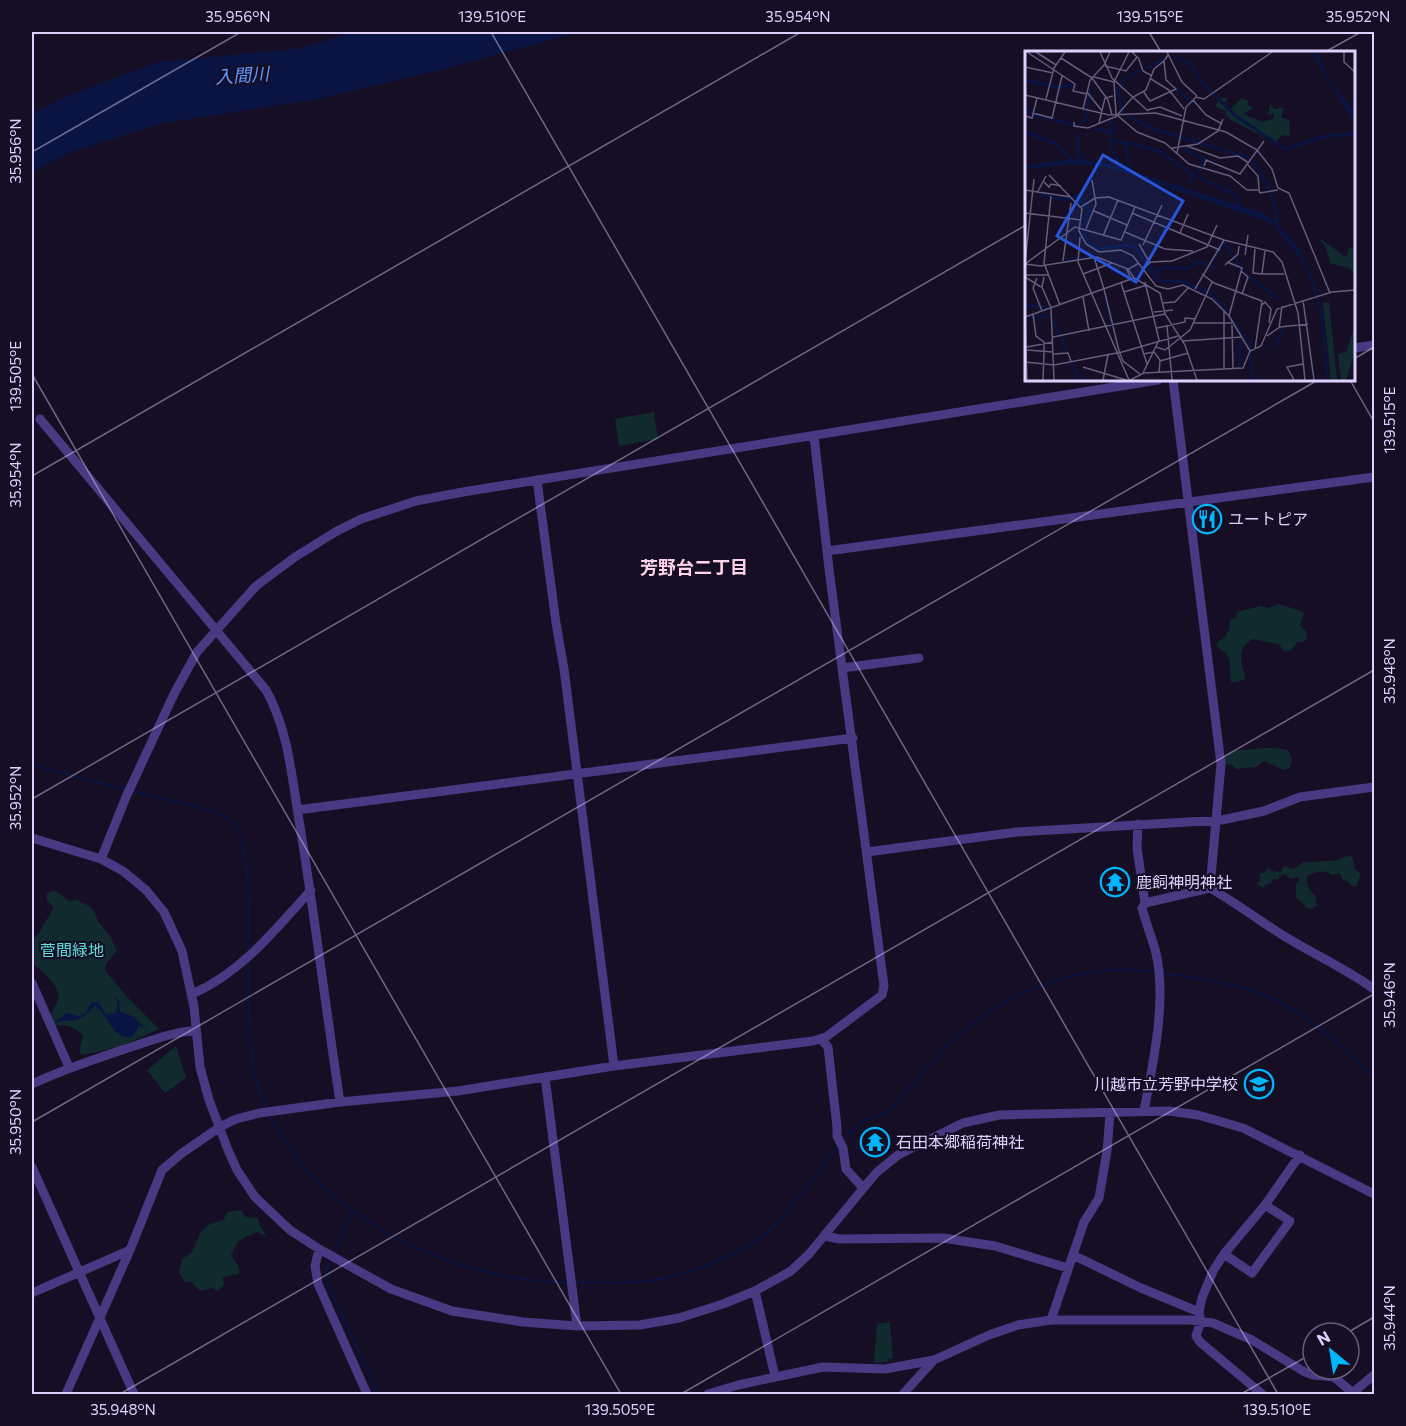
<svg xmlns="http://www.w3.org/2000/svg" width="1406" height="1426" font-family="Commissioner,'Noto Sans JP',sans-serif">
<rect width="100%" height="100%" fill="#160e24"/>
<path fill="#112a2e" d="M 654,412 L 658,439 L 619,446 L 615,419 Z
M 1279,604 L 1301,611 L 1304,614 L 1300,625 L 1307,633 L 1306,640 L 1303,642 L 1298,642 L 1291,650 L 1284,652 L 1279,644 L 1252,639 C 1234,651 1243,663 1245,679 L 1237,682 L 1231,682 L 1229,659 L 1225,652 L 1216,646 L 1218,642 L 1224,638 L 1229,630 L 1230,620 L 1236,617 L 1237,612 L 1260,606 L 1269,608 Z
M 1264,748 L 1277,748 L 1288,750 L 1292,759 L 1290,768 L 1284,770 L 1264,761 L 1256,767 L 1237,769 L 1231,764 L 1227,765 L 1223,762 L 1224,757 L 1231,751 Z
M 1352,856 L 1355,869 L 1361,874 L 1356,886 L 1352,886 L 1347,881 L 1343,880 L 1339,873 L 1332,875 C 1323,869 1318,872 1308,875 C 1304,886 1311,890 1317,898 L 1315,900 L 1317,905 L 1311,909 L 1306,908 L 1304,904 L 1296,898 L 1296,884 L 1299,882 L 1299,877 L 1290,879 L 1285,874 L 1279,876 L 1279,879 L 1273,879 L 1271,883 L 1266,884 L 1263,888 L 1257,884 L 1260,880 L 1260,873 L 1265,873 L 1268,867 L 1272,871 L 1281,872 L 1284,866 L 1291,869 L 1296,868 L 1303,862 C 1314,864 1325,859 1337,861 L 1343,857 Z
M 54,890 L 69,901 L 77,900 L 91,907 L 95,913 L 98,921 L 110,936 L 117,951 L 106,964 L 105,970 L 127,997 L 159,1029 L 121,1046 L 84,1055 L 80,1054 L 80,1047 L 83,1035 C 71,1025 70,1026 55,1025 L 51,1014 C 53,1009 56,1005 58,1001 C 63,988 41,970 32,963 L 32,940 L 39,933 L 54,907 L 47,901 L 47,893 Z
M 176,1046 L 186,1078 L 165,1093 L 147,1070 Z
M 241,1210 L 246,1217 L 258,1218 L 260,1226 L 267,1237 L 257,1232 L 238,1241 L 231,1255 L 237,1264 L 240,1271 L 237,1274 L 223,1277 L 224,1285 L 218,1291 L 212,1288 L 200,1291 L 190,1281 L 185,1282 L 179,1273 L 182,1259 C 186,1256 191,1254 193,1250 C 201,1231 201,1225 223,1220 L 228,1212 Z
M 890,1322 L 893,1358 L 888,1359 L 888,1362 L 874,1363 L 877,1324 Z"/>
<path fill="#0a1442" d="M 354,32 L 579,32 L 441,70 L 318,99 L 158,124 L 66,154 L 32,173 L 32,113 L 70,95 L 158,62 L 302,48 Z
M 114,995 L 119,1000 L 120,1012 L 135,1017 L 138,1022 L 148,1028 L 139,1026 L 134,1035 L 130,1038 C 110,1036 109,1015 95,1006 C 89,1011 84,1019 75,1020 C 67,1022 64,1019 56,1023 L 55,1022 L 67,1013 L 79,1016 L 86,1013 L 91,1002 L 99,1003 L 106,1015 L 116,1012 L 118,1002 Z"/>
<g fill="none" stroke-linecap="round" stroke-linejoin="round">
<path stroke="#0a1442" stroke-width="2" d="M 32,765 L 128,790
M 133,791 C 155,797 215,808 231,820 C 251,836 249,924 249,951
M 249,960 C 250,1010 244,1064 267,1110
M 1161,973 C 1207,980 1258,985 1297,1012 C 1325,1030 1349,1055 1374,1077
M 269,1115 C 321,1219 457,1283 570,1282
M 842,1140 C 849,1132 857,1124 866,1120 C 875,1116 884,1115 891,1108 C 913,1085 933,1059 957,1037 C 1009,989 1084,962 1155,972
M 333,1255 L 353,1211
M 330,1260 L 326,1269 L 328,1285 L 379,1394
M 576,1282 C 595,1282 615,1283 635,1282 C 681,1279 748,1255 780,1220 C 801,1197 819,1169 839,1145"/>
<path stroke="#493983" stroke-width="9" d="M 1354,348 L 1374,345
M 1173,380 L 1221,764 L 1210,888
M 40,419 L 266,690 C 289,731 292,780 300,826 C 315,918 326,1010 340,1102
M 537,480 L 556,623 L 564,669 L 614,1066
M 827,551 L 1374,477
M 842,668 L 919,658
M 297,810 L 853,738
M 1138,824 L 1137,848 L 1145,903 L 1142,908 C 1146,923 1152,938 1156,953 C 1167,1001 1153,1063 1144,1111
M 32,838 L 101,859 L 123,871 L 146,890 L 164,912 L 182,951 L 194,1007 L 200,1067 L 209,1100 L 228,1150 L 237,1170 L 255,1197 L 290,1230 L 319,1249 L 391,1289 L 452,1311 L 523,1322 L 577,1326 L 640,1325 L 679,1318 L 723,1304 L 755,1291 L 791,1271 L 809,1254 L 876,1173 L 898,1155 L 963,1123 L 999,1115 L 1169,1111 L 1198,1115 L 1243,1128 L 1374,1194
M 867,852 L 1017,832 L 1222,820 L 1264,811 L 1300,797 L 1374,787
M 101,859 L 126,797 L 174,694 L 197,652 L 256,586 L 295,557 L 337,531 L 361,519 L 416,501 L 463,492 L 1158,380
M 1145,903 L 1210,888 C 1232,901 1252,915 1273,929 C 1306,951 1342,966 1374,989
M 32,983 L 69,1067
M 192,994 C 241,973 276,929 311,890
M 821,1039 L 828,1047 L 837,1127 L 837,1136 L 843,1148 L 846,1169 L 863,1188
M 545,1077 L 577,1326
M 32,1084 C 60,1071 89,1061 119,1051 C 145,1043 168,1033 196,1030
M 32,1167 L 134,1394
M 825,1236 L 839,1239 L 943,1238 L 995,1246 L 1068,1268
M 319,1249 L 315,1266 L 318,1284 L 367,1394
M 1224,1254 L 1252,1273 L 1290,1221 L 1265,1205
M 1073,1255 L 1141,1288 L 1199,1312
M 755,1291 L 775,1376
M 32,1293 L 130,1250
M 1051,1320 L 1084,1222 L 1099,1198 L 1107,1151 L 1110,1114
M 66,1394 L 130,1250 L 162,1170 L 182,1153 L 220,1127 L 236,1119 L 260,1113 L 340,1102 L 458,1091 L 614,1066 L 813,1041 L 826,1037 L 882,995 L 884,986 L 829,569 L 814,436
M 708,1394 L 738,1385 L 823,1367 L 885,1369 L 934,1360 L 989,1335 L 1018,1325 L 1051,1320 L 1191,1320 L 1213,1323 L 1252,1340 L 1303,1371 L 1313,1375 L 1334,1377 L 1353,1393
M 903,1394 L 934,1360
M 1262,1394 L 1200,1342 L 1196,1336 L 1201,1321 L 1199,1312 L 1202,1298 L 1213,1271 L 1224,1254 L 1265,1205 L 1300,1155
M 1351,1394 L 1374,1375"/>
</g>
<path fill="none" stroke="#dfd1ff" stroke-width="1.5" stroke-opacity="0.45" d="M 491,32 L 1278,1394M 1149,32 L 1161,52M 1325,52 L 1361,32M 32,152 L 241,32M 1354,359 L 1374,347M 32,374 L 621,1394M 1350,380 L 1374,422M 32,476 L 801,32M 32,799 L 1026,225M 32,1122 L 1318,380M 1347,1333 L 1374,1317M 120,1394 L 1374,670M 681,1394 L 1374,994M 1241,1394 L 1313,1353"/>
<defs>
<g id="restaurant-ring" transform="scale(1.5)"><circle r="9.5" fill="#160e24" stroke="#00b6fc" stroke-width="1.5"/><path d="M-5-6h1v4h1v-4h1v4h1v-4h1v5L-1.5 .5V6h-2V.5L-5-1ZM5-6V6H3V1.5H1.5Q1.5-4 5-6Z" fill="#00b6fc"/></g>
<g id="temple-ring" transform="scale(1.5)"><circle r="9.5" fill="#160e24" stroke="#00b6fc" stroke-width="1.5"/><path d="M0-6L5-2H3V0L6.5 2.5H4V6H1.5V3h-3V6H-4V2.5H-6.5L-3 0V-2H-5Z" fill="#00b6fc"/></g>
<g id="school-ring" transform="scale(1.5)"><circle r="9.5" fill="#160e24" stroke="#00b6fc" stroke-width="1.5"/><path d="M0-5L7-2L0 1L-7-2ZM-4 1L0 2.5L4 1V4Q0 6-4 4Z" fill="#00b6fc"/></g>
</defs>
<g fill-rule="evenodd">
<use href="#restaurant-ring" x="1207" y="519"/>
<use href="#temple-ring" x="1115" y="882"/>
<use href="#school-ring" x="1259" y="1084"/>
<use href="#temple-ring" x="875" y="1142"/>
</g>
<g text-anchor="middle" stroke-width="4.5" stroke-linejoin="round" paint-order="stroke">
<g font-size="16" fill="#dfd1ff" stroke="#160e24" text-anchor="start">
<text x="1228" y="525">ユートピア</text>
<text x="1136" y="888">鹿飼神明神社</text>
<text x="1238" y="1090" text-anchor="end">川越市立芳野中学校</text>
<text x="896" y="1148">石田本郷稲荷神社</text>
</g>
<g font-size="16" fill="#5de0d7" stroke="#160e24">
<text x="72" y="956">菅間緑地</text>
</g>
<g font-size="18" font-style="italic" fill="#5f98ff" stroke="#160e24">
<text transform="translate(242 76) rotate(-4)" y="6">入間川</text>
</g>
<g font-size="18" font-weight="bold" fill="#ffd3e7" stroke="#160e24">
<text x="694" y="574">芳野台二丁目</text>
</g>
</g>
<g transform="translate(1025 51)">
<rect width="330" height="330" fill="#160e24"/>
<path d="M 194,47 L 203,47 L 199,53 L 204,59 L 217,47 L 224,50 L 222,53 L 229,57 L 218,63 L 238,71 L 249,67 L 249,63 L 243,64 L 245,53 L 249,58 L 259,57 L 256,66 L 264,69 L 265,85 L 258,84 L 249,91 L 208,70 L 200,64 L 201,60 L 190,56 ZM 293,186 L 321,206 L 325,196 L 330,198 L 330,223 L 324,217 L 305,212 L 301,197 ZM 304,251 L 306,270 L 312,329 L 306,329 L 298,252 ZM 330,274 L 330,302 L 321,329 L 316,329 L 313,303 L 321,301 Z" fill="#112a2e"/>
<path d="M 286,1 L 294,4 L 306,32 L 327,56 L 329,72 ZM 47,108 L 85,113 L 238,162 L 250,170 L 275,199 L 289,230 L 298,262 L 304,329 L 301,329 L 295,261 L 287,235 L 278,211 L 247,172 L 83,116 L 46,113 L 0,118 L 0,115 Z" fill="#0a1442"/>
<path fill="none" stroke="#0a1442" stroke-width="3" d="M 152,6 L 165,13 L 177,32 L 211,65 L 260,98 L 301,85 L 330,83M 120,18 L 139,8M 0,29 L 34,37 L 50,33M 151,37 L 169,53M 93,40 L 99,28 L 115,19M 93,40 L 98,62M 0,56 L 9,64 L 54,75M 99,63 L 128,78 L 222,106 L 230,113 L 245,140M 83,69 L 88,75 L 86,85M 55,72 L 61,69 L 65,36M 68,77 L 86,81M 1,81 L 31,93 L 46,109M 53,81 L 53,104 L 61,111M 86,87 L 86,97 L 98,118M 86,89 L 117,95M 100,93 L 106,120M 118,96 L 135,100 L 147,110M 156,97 L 178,108 L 174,121M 148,111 L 168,123 L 165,133M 172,125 L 209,143 L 216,156M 245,142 L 252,161 L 250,172M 13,143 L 41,149 L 51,145 L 65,159 L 57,176M 57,180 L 64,192 L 74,198 L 102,194 L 111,197 L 133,230 L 156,230 L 188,244M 41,209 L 61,206M 187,211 L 199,192 L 221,223M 124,213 L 133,221 L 139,216 L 162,218 L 174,211 L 190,216M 224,227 L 254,247M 188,244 L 224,291 L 227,329M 80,246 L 87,276M 0,254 L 24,257M 2,267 L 27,265M 29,270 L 42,301M 248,297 L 259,278M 46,311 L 54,329M 214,315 L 216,288"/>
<path fill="none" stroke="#665c7c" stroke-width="1.5" d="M 2,1 L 50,33 L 48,40 L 62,43M 11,1 L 31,14M 75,1 L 87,27 L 123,60M 142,1 L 157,31 L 172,45M 319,1 L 319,11 L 330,21M 113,6 L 118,20 L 127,25M 36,7 L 67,27M 80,15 L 101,20 L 112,6 L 107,1M 0,16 L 28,22M 69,26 L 89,31M 67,27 L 83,49 L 87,64M 126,28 L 144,39 L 159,58M 118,40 L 125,50 L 151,38 L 141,29 L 139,10 L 143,4M 62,41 L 77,60M 0,44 L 84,64 L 131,62 L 201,81 L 232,99 L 247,118 L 253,137 L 264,142 L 305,242M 21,48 L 29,17 L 40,1M 168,49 L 181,64 L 197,73M 58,58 L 65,29 L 79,14 L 85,1M 122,59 L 135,56 L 157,65M 8,62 L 27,67 L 37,25M 91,63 L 89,31 L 104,1M 93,63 L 108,46 L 121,39 L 129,18 L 139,10M 92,64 L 112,81 L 140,92 L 164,113 L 205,125 L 222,139 L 234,139 L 235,142 L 253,139M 0,65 L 7,67 L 12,47M 49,71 L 49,75 L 63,77 L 92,65M 74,72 L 80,47 L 88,45M 162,95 L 195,107 L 213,105 L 224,112M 147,97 L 173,93 L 193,80 L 198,68M 152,102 L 161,56 L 171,46 L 179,48 L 247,1M 223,114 L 233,125 L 234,138M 179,115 L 181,109 L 215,123 L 239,90M 24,124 L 57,158 L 54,180 L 61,193 L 74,201 L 96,199 L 108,205 L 131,235 L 143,238 L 158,234 L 187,248 L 204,265 L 225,300M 19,131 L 24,136 L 26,133 L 36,135M 0,139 L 46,146M 12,142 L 21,125M 26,145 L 19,212 L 35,254M 56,156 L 70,147 L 84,146 L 199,189 L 248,201 L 257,211 L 273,262 L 280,329M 69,160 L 102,174M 0,162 L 56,169M 107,162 L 195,199M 61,178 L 71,153 L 67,129M 100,181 L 140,198 L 168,200M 155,182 L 163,163M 78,185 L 93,149M 55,186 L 53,211 L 104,329M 114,193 L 125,212M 118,194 L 137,154M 230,198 L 228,222 L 237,223M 240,200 L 237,223 L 259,223M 220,204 L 223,184M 69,206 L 79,238M 38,210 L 46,152M 202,211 L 217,217 L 204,265M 0,212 L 9,128M 0,213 L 15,215 L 72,206 L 103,218 L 109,227 L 135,242 L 140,263 L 160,294 L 172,329M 0,213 L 50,176 L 96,189 L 110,156M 200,214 L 213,203 L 214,195M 118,218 L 126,211 L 147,210 L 182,196 L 192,174M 216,220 L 223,226 L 217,243M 58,223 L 87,212M 177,223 L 189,232 L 237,250 L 230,298M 0,224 L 24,224M 0,226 L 16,236M 19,226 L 17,236 L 26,257 L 29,329M 12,227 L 8,237 L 17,260M 106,228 L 102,219 L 114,212M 96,232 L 122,313M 79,238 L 94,300 L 98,310 L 115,323M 170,238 L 199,189M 99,241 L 122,234M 58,246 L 64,280M 278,249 L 289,329M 138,252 L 150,251 L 164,236M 237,254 L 240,251 L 246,258 L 244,272M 199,259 L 199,317M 129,261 L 148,259M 8,263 L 11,285 L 19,291 L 19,301M 0,266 L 109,227M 0,268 L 2,329M 169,272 L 207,272M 207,274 L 208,317M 142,275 L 147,329M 132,277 L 160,271 L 160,267 L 171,268M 254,277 L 257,255M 242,285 L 255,276 L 283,273M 28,286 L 140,263M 157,290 L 217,286M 2,296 L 28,291M 131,296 L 140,299 L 165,279 L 187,231M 2,299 L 28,301M 28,303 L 43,302 L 46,310M 118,303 L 129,301 L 135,309 L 134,322M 135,310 L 163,302M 0,311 L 29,314 L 97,301 L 153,285M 58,316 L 101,329M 118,322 L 134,289 L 120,231M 18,329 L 19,301M 78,329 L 83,304M 105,329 L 119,322 L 218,317 L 225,300 L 236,295 L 252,258 L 307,241 L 330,239M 269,329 L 262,316 L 278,313"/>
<path fill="#2755da" fill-opacity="0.15" stroke="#2755da" stroke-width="3" d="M 78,104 L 158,150 L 111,231 L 32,185 Z"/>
<rect width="330" height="330" fill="none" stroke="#dfd1ff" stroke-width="3"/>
</g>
<rect width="1406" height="1426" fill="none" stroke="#160e24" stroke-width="66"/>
<g transform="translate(1331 1351) rotate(330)"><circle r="28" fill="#160e24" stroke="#665c7c" stroke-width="1.5"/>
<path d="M0-4.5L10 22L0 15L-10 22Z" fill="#00b6fc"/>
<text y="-9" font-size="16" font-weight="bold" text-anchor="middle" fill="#dfd1ff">N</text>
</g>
<rect x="33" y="33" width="1340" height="1360" fill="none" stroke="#dfd1ff" stroke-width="2"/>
<g font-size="15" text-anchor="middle" fill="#dfd1ff">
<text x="238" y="22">35.956°N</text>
<text x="492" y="22">139.510°E</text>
<text x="798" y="22">35.954°N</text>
<text x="1150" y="22">139.515°E</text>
<text x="1358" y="22">35.952°N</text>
<text transform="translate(16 151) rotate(-90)" y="5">35.956°N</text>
<text transform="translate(16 376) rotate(-90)" y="5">139.505°E</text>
<text transform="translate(1390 420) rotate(-90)" y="5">139.515°E</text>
<text transform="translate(16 475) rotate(-90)" y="5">35.954°N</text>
<text transform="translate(1390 671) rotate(-90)" y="5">35.948°N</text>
<text transform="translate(16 798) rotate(-90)" y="5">35.952°N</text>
<text transform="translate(1390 995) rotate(-90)" y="5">35.946°N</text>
<text transform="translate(16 1122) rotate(-90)" y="5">35.950°N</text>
<text transform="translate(1390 1318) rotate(-90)" y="5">35.944°N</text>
<text x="123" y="1415">35.948°N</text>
<text x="620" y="1415">139.505°E</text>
<text x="1277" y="1415">139.510°E</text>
</g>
</svg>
